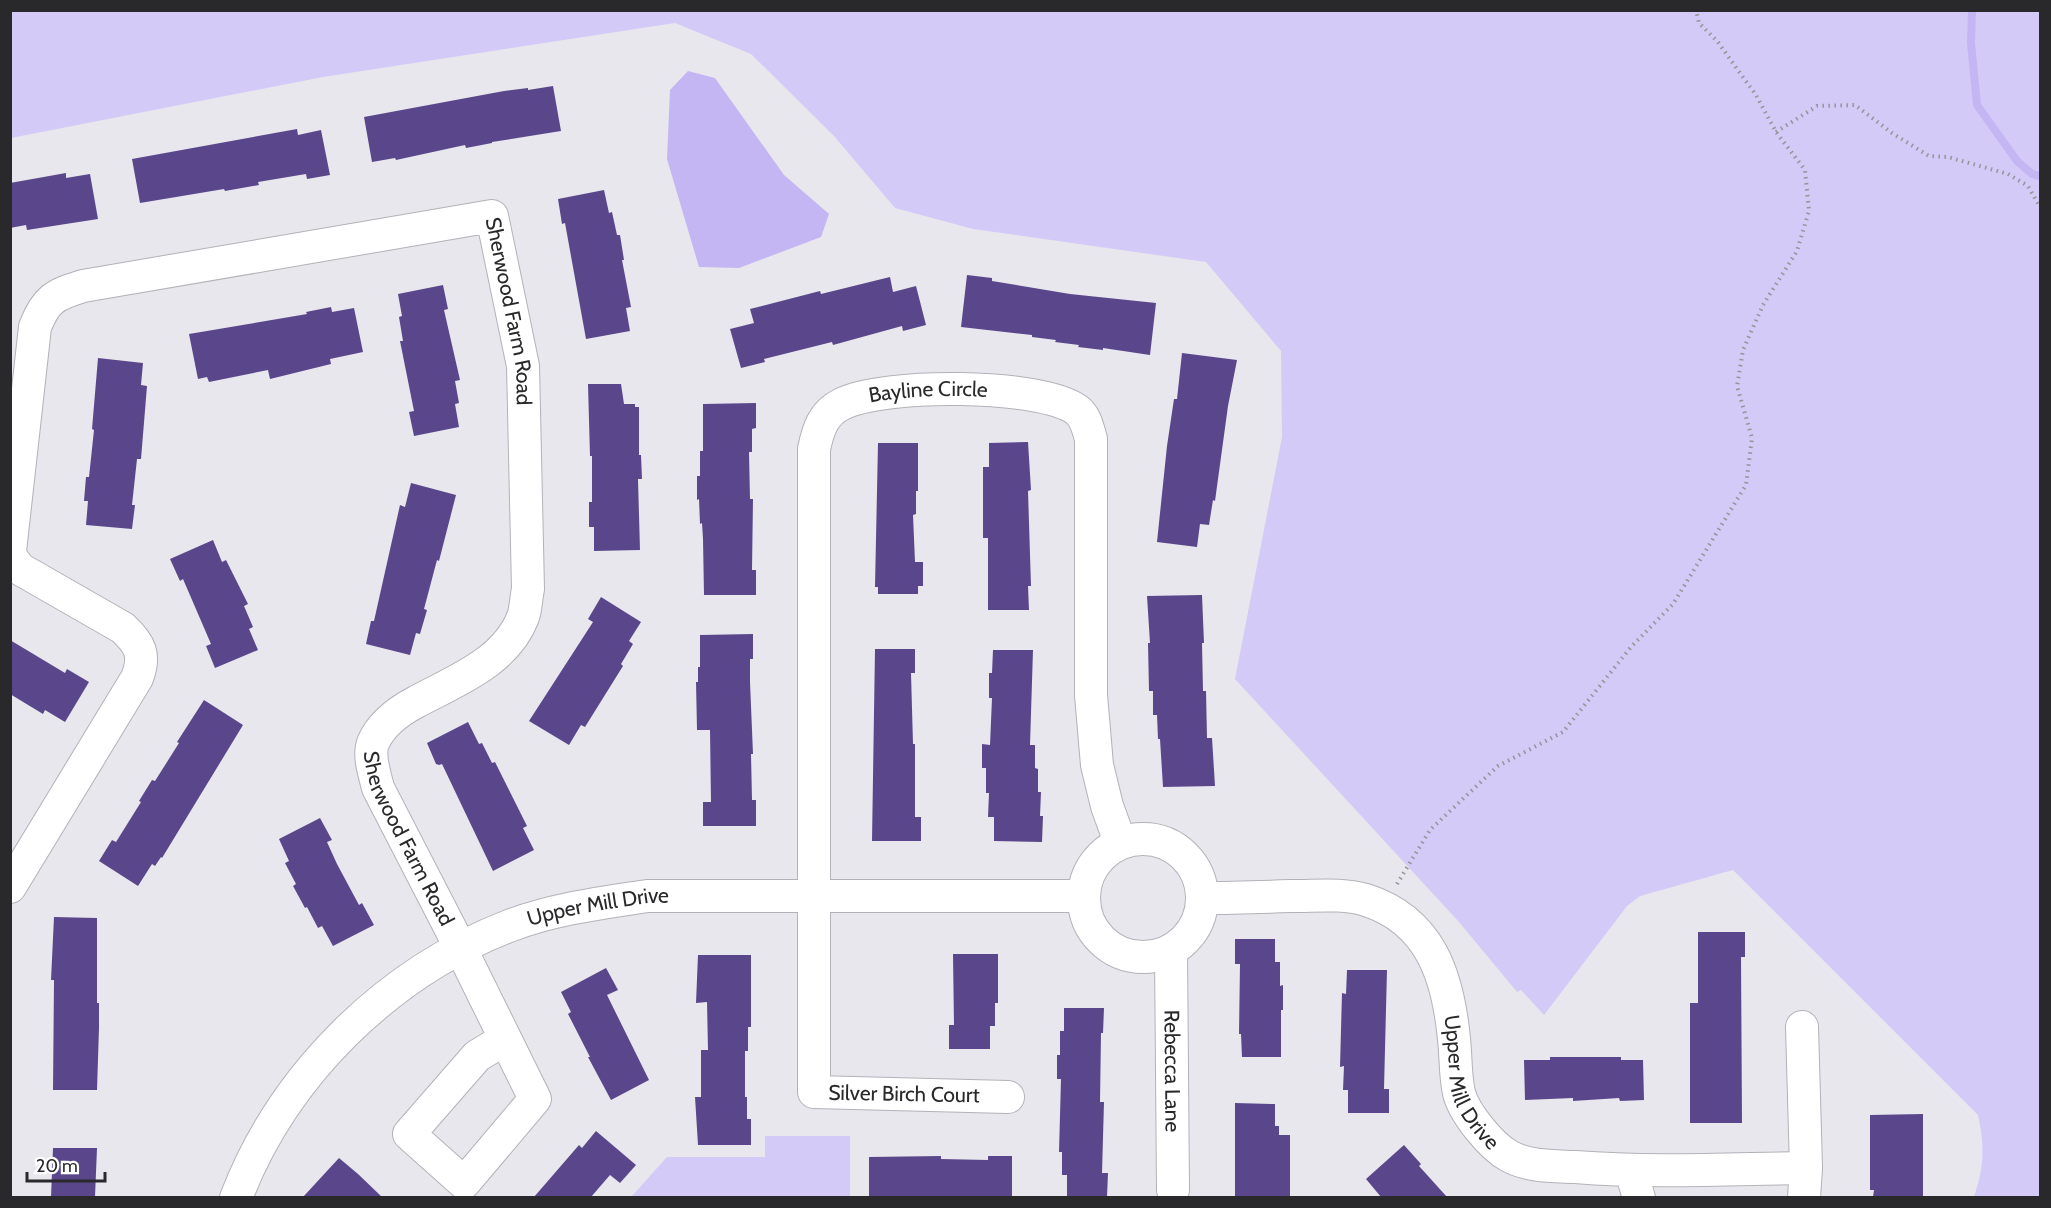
<svg xmlns="http://www.w3.org/2000/svg" width="2051" height="1208" font-family="Cabin,sans-serif">
<rect width="100%" height="100%" fill="#e8e7ed"/>
<path fill="#d4caf7" d="M 11,10 L 2040,11 L 2040,1197 L 1974,1197 C 1984,1167 1985,1147 1978,1115 L 1733,870 L 1640,896 L 1627,906 L 1544,1015 L 1521,990 L 1517,992 L 1459,922 L 1235,679 L 1282,437 L 1281,351 L 1206,262 L 973,229 L 895,208 L 834,136 L 751,54 L 675,23 L 323,77 L 11,138 Z
M 765,1136 L 850,1136 L 850,1197 L 631,1197 L 667,1157 L 765,1157 Z"/>
<path fill="#c3b6f3" d="M 688,71 L 715,78 L 784,175 L 829,214 L 821,237 L 739,268 L 699,267 L 667,159 L 670,90 Z"/>
<g fill="none" stroke-linecap="round" stroke-linejoin="round">
<path stroke="#c3b6f3" stroke-width="8" d="M 1972,10 L 1971,43 L 1977,105 L 2017,161 L 2032,174 L 2040,176"/>
</g>
<path fill="#5a478b" d="M 553,86 L 561,131 L 492,142 L 492,143 L 466,148 L 465,145 L 396,160 L 395,158 L 372,162 L 364,117 L 504,91 L 528,88 L 528,90 Z
M 297,129 L 298,135 L 321,130 L 330,175 L 307,179 L 306,174 L 258,182 L 259,185 L 225,191 L 224,189 L 140,203 L 132,159 Z
M 66,173 L 66,178 L 90,174 L 98,219 L 27,230 L 26,225 L 10,228 L 10,183 Z
M 604,190 L 609,213 L 612,212 L 617,235 L 620,235 L 624,260 L 622,260 L 631,307 L 626,308 L 630,331 L 586,339 L 565,223 L 562,224 L 558,199 Z
M 967,275 L 992,278 L 992,281 L 1070,294 L 1156,303 L 1150,355 L 1103,348 L 1103,350 L 1078,347 L 1079,345 L 1055,342 L 1056,340 L 1032,337 L 1032,335 L 961,327 Z
M 890,277 L 893,292 L 916,286 L 926,325 L 903,331 L 902,326 L 833,345 L 832,342 L 764,359 L 765,362 L 741,368 L 730,329 L 754,323 L 750,309 L 820,291 L 821,294 Z
M 443,285 L 448,309 L 444,310 L 460,380 L 455,381 L 459,403 L 455,404 L 459,427 L 414,436 L 409,412 L 414,411 L 400,341 L 403,341 L 399,317 L 402,316 L 398,294 Z
M 331,307 L 332,312 L 354,308 L 363,352 L 330,359 L 331,364 L 270,379 L 268,370 L 209,382 L 207,377 L 198,379 L 189,334 L 307,314 L 306,312 Z
M 1182,353 L 1237,360 L 1228,406 L 1215,501 L 1213,500 L 1209,525 L 1200,524 L 1197,547 L 1157,542 L 1167,446 L 1174,399 L 1177,399 Z
M 98,358 L 143,363 L 141,385 L 147,386 L 141,459 L 137,459 L 132,505 L 135,505 L 132,529 L 86,525 L 88,501 L 84,501 L 86,477 L 89,477 L 94,430 L 92,429 Z
M 588,384 L 621,384 L 624,404 L 635,404 L 635,407 L 639,407 L 639,455 L 641,455 L 642,479 L 638,479 L 640,550 L 594,551 L 594,527 L 589,527 L 589,502 L 592,502 L 592,456 L 590,456 Z
M 756,403 L 756,428 L 752,429 L 752,452 L 749,452 L 750,499 L 753,499 L 752,570 L 756,570 L 756,595 L 704,595 L 703,539 L 702,523 L 700,524 L 699,499 L 697,500 L 697,476 L 700,476 L 700,451 L 703,451 L 703,404 Z
M 1028,442 L 1031,490 L 1028,491 L 1031,586 L 1028,586 L 1029,610 L 988,610 L 988,538 L 983,538 L 983,467 L 989,467 L 989,443 Z
M 878,443 L 918,443 L 918,491 L 916,491 L 916,514 L 913,515 L 915,562 L 923,562 L 923,586 L 918,586 L 918,594 L 878,594 L 878,587 L 875,587 Z
M 411,483 L 456,495 L 439,561 L 437,560 L 424,609 L 427,610 L 420,634 L 416,633 L 410,655 L 366,644 L 371,621 L 374,621 L 400,505 L 405,507 Z
M 213,540 L 222,562 L 226,560 L 248,604 L 244,606 L 253,627 L 249,629 L 258,650 L 215,668 L 206,646 L 211,644 L 183,579 L 180,581 L 170,559 Z
M 1202,595 L 1204,643 L 1202,643 L 1203,691 L 1206,691 L 1207,738 L 1212,738 L 1215,786 L 1163,787 L 1160,739 L 1158,739 L 1157,715 L 1153,715 L 1153,691 L 1149,691 L 1148,643 L 1150,643 L 1147,596 Z
M 601,597 L 641,622 L 629,641 L 633,644 L 621,664 L 623,666 L 585,727 L 581,725 L 569,745 L 529,721 L 593,622 L 588,619 Z
M 753,634 L 753,659 L 750,659 L 750,682 L 753,754 L 751,754 L 752,800 L 756,800 L 756,826 L 703,826 L 703,802 L 711,802 L 710,730 L 697,730 L 696,682 L 698,682 L 698,667 L 700,667 L 700,635 Z
M 10,640 L 65,673 L 67,669 L 89,682 L 65,722 L 45,710 L 43,714 L 10,694 Z
M 875,649 L 915,649 L 915,673 L 911,673 L 913,744 L 915,744 L 915,817 L 921,817 L 921,841 L 872,841 Z
M 993,650 L 1033,650 L 1030,745 L 1035,745 L 1035,768 L 1038,769 L 1038,792 L 1041,792 L 1040,816 L 1043,816 L 1042,842 L 994,841 L 994,817 L 988,817 L 989,793 L 986,793 L 986,768 L 982,768 L 982,744 L 990,745 L 992,698 L 989,698 L 989,673 L 992,673 Z
M 204,700 L 243,725 L 162,858 L 161,857 L 155,866 L 152,864 L 138,886 L 99,861 L 112,840 L 116,842 L 141,802 L 139,801 L 152,780 L 155,781 L 179,743 L 177,742 Z
M 468,722 L 479,744 L 482,743 L 492,763 L 495,762 L 527,826 L 523,828 L 534,850 L 493,871 L 442,764 L 439,765 L 436,764 L 427,743 Z
M 320,818 L 332,840 L 327,842 L 337,864 L 359,905 L 362,903 L 374,925 L 333,946 L 322,926 L 318,928 L 307,907 L 305,908 L 293,886 L 296,884 L 285,863 L 289,861 L 279,839 Z
M 54,917 L 97,918 L 97,1003 L 99,1003 L 99,1028 L 97,1090 L 53,1090 L 54,980 L 51,980 Z
M 1698,932 L 1745,932 L 1745,957 L 1741,957 L 1742,1123 L 1690,1123 L 1690,1003 L 1698,1003 Z
M 1235,939 L 1275,939 L 1275,962 L 1280,962 L 1280,986 L 1283,985 L 1283,1010 L 1281,1010 L 1281,1057 L 1242,1057 L 1241,1034 L 1239,1034 L 1240,964 L 1235,964 Z
M 953,954 L 998,954 L 998,1003 L 995,1003 L 995,1026 L 990,1026 L 990,1049 L 949,1049 L 949,1025 L 954,1025 Z
M 698,955 L 751,955 L 751,1027 L 748,1027 L 748,1051 L 745,1051 L 745,1097 L 747,1097 L 747,1119 L 751,1119 L 751,1145 L 698,1145 L 695,1097 L 701,1097 L 701,1050 L 708,1050 L 707,1002 L 696,1003 Z
M 606,968 L 618,990 L 607,995 L 649,1080 L 611,1100 L 588,1057 L 590,1057 L 568,1014 L 571,1012 L 561,992 Z
M 1347,970 L 1387,970 L 1384,1089 L 1389,1089 L 1389,1113 L 1348,1113 L 1348,1090 L 1343,1090 L 1344,1066 L 1340,1067 L 1342,993 L 1346,994 Z
M 1064,1008 L 1104,1008 L 1103,1033 L 1101,1033 L 1100,1102 L 1104,1102 L 1102,1173 L 1108,1173 L 1107,1197 L 1067,1197 L 1067,1175 L 1062,1175 L 1062,1152 L 1059,1152 L 1061,1079 L 1057,1079 L 1057,1055 L 1060,1055 L 1060,1031 L 1064,1031 Z
M 1550,1057 L 1621,1057 L 1621,1060 L 1643,1060 L 1644,1100 L 1620,1101 L 1619,1098 L 1573,1101 L 1573,1098 L 1525,1100 L 1524,1060 L 1550,1060 Z
M 1235,1103 L 1275,1104 L 1275,1126 L 1279,1126 L 1279,1135 L 1290,1135 L 1290,1197 L 1235,1197 Z
M 1923,1114 L 1923,1197 L 1873,1197 L 1874,1190 L 1870,1190 L 1870,1115 Z
M 596,1131 L 636,1165 L 620,1183 L 610,1175 L 591,1197 L 534,1197 L 579,1145 L 582,1148 Z
M 1404,1145 L 1421,1164 L 1419,1166 L 1447,1197 L 1381,1197 L 1366,1179 Z
M 53,1148 L 97,1148 L 95,1197 L 51,1197 Z
M 941,1156 L 941,1159 L 988,1160 L 988,1156 L 1012,1156 L 1012,1197 L 869,1197 L 869,1157 Z
M 339,1158 L 358,1174 L 382,1197 L 303,1197 Z"/>
<g fill="none" stroke-linecap="round" stroke-linejoin="round">
<g stroke="#b3b2b8" stroke-width="34">
<g id="street">
<path id="s1" d="M 10,551 L 35,327 C 46,299 54,295 83,286 L 492,216 L 523,366 L 528,589 C 526,598 526,609 523,617 C 506,662 455,681 416,702 C 399,711 381,724 373,743 C 368,756 375,775 378,788 L 460,947 L 535,1099 L 464,1183 L 409,1134 L 477,1056 L 505,1039"/>
<path d="M 10,556 L 20,569 L 123,628 C 140,644 146,655 137,678 L 10,887"/>
<circle cx="1143" cy="898" r="59"/>
<path id="s2" d="M 1203,898 C 1233,898 1263,897 1294,896 C 1317,896 1343,893 1366,900 C 1431,921 1448,977 1454,1039 C 1456,1056 1455,1076 1459,1093 C 1464,1113 1491,1146 1509,1156 C 1529,1167 1553,1166 1575,1167 C 1652,1173 1729,1169 1806,1168"/>
<path id="s3" d="M 1171,951 L 1173,1190"/>
<path d="M 1802,1027 L 1806,1168 L 1804,1198"/>
<path id="s4" d="M 1008,1097 L 814,1092 L 814,449 C 818,430 823,413 842,404 C 883,383 1040,383 1077,410 C 1086,417 1088,429 1091,439 L 1091,695 L 1097,765 L 1107,806 L 1120,842"/>
<path d="M 1631,1171 L 1639,1198"/>
<path id="s5" d="M 236,1198 C 283,1075 387,973 509,926 C 553,909 601,903 647,896 L 1084,896"/>
</g>
</g>
<path stroke="#959498" stroke-width="4" stroke-dasharray="1.5 4.5" stroke-linecap="butt" d="M 1776,132 L 1817,106 L 1855,105 L 1892,133 L 1929,156 L 1948,157 L 2008,174 L 2028,186 L 2040,207
M 1397,884 L 1430,830 L 1468,794 L 1498,766 L 1563,732 L 1631,647 L 1673,604 L 1746,485 L 1752,438 L 1737,386 L 1743,350 L 1763,305 L 1797,251 L 1809,211 L 1805,170 L 1776,132 L 1756,95 L 1737,69 L 1718,42 L 1699,23 L 1696,10"/>
<use href="#street" stroke="#fff" stroke-width="32"/>
</g>
<g text-anchor="middle" stroke-width="6" stroke-linejoin="round" paint-order="stroke">
<g font-size="21" fill="#29282b" stroke="#fff">
<text dy="7" stroke="none"><textPath href="#s1" startOffset="804">Sherwood Farm Road</textPath></text>
<text dy="7" stroke="none"><textPath href="#s4" startOffset="980">Bayline Circle</textPath></text>
<text dy="7" stroke="none"><textPath href="#s1" startOffset="1416">Sherwood Farm Road</textPath></text>
<text dy="7" stroke="none"><textPath href="#s5" startOffset="488">Upper Mill Drive</textPath></text>
<text dy="7" stroke="none"><textPath href="#s3" startOffset="120">Rebecca Lane</textPath></text>
<text dy="7" stroke="none"><textPath href="#s2" startOffset="387">Upper Mill Drive</textPath></text>
<text transform="translate(904 1094) rotate(1)" y="7">Silver Birch Court</text>
</g>
</g>
<rect width="2051" height="1208" fill="none" stroke="#29282b" stroke-width="24"/>
<path d="M27 1172v9h78v-9" fill="none" stroke="#29282b" stroke-width="3"/>
<text x="36" y="1172" font-size="18" fill="#29282b" stroke="#ffffff" stroke-width="4.5" paint-order="stroke">20 m</text>
</svg>
